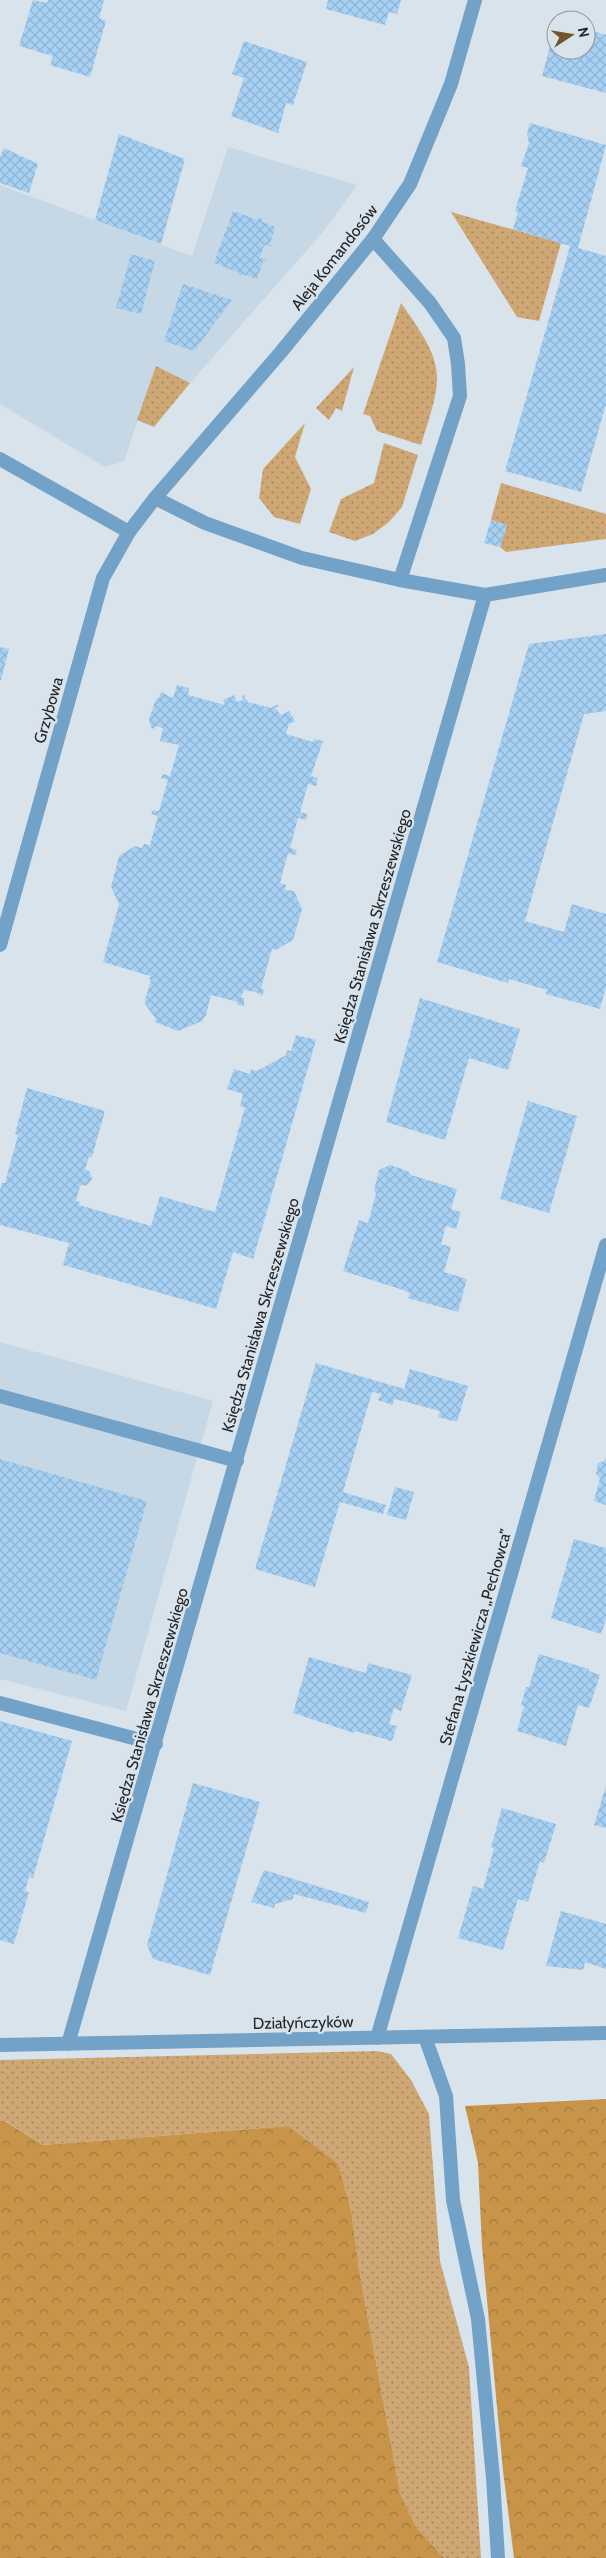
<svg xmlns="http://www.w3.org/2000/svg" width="606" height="2558" font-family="Cabin,sans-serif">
<defs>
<pattern id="grass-dots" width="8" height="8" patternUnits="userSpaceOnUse" patternTransform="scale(1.25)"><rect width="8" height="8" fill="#cea774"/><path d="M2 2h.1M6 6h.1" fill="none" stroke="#a7885f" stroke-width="1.8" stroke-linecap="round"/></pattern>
<pattern id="forest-crowns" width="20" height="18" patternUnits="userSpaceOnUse" patternTransform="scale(1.25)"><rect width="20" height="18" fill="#c8944a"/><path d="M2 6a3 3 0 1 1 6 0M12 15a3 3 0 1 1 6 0" fill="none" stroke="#a2793e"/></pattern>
<pattern id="building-cross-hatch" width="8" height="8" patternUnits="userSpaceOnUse" patternTransform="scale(1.25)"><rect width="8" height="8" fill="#a6d1f4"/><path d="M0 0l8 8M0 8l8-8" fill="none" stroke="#8fb3d1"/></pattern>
</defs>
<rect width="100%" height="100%" fill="#d9e3ec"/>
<path fill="#c6d7e5" d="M 228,147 L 357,185 L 323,232 L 190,383 L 156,366 L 124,461 L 105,467 L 0,404 L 0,185 L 192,256 Z
M 0,1342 L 213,1401 L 126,1711 L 0,1679 Z"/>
<path fill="url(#grass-dots)" d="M 451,212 L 561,243 L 539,321 L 517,317 Z
M 401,303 C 446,367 444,372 421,445 L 377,431 L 370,416 L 363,414 Z
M 156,366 L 190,383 L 154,427 L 137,420 Z
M 354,367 L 342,411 L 336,408 L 329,420 L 316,408 Z
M 305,423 L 295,457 L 311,489 L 300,524 L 274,517 L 259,498 L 263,469 Z
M 384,443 L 418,455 L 402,507 L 389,522 L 373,534 L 355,541 L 329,532 L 341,499 L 374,483 Z
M 501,483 L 606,514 L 606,539 L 506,552 L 500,547 L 507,525 L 491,520 Z
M 377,2051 L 391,2054 L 411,2080 L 429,2114 L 440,2261 L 469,2367 L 481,2558 L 444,2558 L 417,2528 L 400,2495 L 359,2269 L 352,2216 L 288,2126 L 43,2145 L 6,2121 L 0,2121 L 0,2060 Z"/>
<path fill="url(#forest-crowns)" d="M 606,2099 L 606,2558 L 514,2558 L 503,2471 L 482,2247 L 478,2163 L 465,2106 Z
M 0,2121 L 5,2121 L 43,2145 L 288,2126 L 338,2164 L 352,2216 L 359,2269 L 400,2494 L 417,2528 L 444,2558 L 0,2558 Z"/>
<path fill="url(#building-cross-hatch)" d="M 33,0 L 47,3 L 48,0 L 104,0 L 99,18 L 106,21 L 90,77 L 50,65 L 53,56 L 19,46 Z
M 328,0 L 401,0 L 397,14 L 389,12 L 385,25 L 326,9 Z
M 555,28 L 556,50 L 586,50 L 586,29 L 606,35 L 606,93 L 542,76 Z
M 244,41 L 307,62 L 293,105 L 286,103 L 278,133 L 231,116 L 244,78 L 232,74 Z
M 530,123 L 606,145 L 578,248 L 606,256 L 606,404 L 581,492 L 505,471 L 570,246 L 513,229 L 518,212 L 515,211 L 528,168 L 521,166 L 529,143 L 527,134 Z
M 119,134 L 185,159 L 161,244 L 95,220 Z
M 4,148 L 38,164 L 29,193 L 0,183 L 0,157 Z
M 233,211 L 258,220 L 259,218 L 262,219 L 261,221 L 275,227 L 270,244 L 272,247 L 264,245 L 260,258 L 267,260 L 266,262 L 263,262 L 257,279 L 242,274 L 241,276 L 238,275 L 239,273 L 214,263 Z
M 131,254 L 155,261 L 141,314 L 116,308 Z
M 183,284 L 232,300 L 194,351 L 164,341 Z
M 491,520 L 507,525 L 500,547 L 484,543 Z
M 606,634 L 606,711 L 584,714 L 525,921 L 564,932 L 572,904 L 606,914 L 606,987 L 600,1009 L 546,994 L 547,990 L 509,979 L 508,983 L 437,962 L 529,644 Z
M 0,647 L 9,649 L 1,680 L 0,680 Z
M 177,685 L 189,688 L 188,695 L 225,705 L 223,700 L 234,695 L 237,702 L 243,700 L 242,696 L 244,695 L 248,702 L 271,708 L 278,704 L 279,706 L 275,708 L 281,715 L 289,711 L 295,721 L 289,724 L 286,734 L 313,742 L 314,739 L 323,741 L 311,776 L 318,778 L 316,786 L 308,784 L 300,812 L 307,814 L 306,820 L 298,818 L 290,848 L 297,850 L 295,855 L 288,853 L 280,883 L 286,885 L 285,890 L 294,891 L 302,909 L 293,940 L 276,950 L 272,949 L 261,989 L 265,989 L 262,996 L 256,992 L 244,990 L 241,998 L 244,998 L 244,1006 L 237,1005 L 238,1002 L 211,995 L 206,1015 L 202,1021 L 178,1031 L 155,1022 L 156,1019 L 145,1004 L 145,1000 L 151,980 L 149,979 L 150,976 L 103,962 L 119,904 L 111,887 L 119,856 L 135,846 L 142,848 L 144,844 L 150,845 L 158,816 L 151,814 L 153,810 L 159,811 L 168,780 L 161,778 L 163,774 L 170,776 L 179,745 L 160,741 L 163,728 L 155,726 L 154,729 L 151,728 L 149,719 L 156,699 L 159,698 L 161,692 L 173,698 Z
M 420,998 L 520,1029 L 508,1070 L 469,1058 L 445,1140 L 386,1122 Z
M 296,1035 L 316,1040 L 263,1225 L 253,1259 L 233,1252 L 216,1309 L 63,1265 L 69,1243 L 0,1225 L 0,1190 L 2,1183 L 5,1183 L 18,1135 L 15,1134 L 27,1088 L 105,1111 L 92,1157 L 89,1157 L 85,1169 L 90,1172 L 92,1179 L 87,1185 L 80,1186 L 76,1201 L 80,1202 L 79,1205 L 151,1226 L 160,1196 L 215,1212 L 245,1107 L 240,1106 L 243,1094 L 227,1089 L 234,1069 L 250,1074 L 251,1069 L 257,1071 L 286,1055 L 287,1050 L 291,1051 Z
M 528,1101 L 577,1116 L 549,1213 L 500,1199 Z
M 390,1165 L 408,1171 L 411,1175 L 457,1189 L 451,1209 L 461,1212 L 456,1229 L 446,1226 L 441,1244 L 451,1247 L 444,1272 L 467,1279 L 458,1312 L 408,1298 L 410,1293 L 400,1289 L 343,1271 L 359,1220 L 368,1223 L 376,1194 L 374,1190 L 379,1170 Z
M 316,1363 L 404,1389 L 410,1369 L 468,1386 L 457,1422 L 438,1417 L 440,1411 L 395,1399 L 392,1405 L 378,1400 L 381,1394 L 372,1392 L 343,1492 L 386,1505 L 383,1514 L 340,1502 L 315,1587 L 255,1569 Z
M 606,1458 L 606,1505 L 594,1501 L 600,1478 L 596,1474 L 598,1463 L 604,1461 Z
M 0,1459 L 147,1501 L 96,1680 L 0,1653 Z
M 395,1487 L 414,1492 L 406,1520 L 387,1515 Z
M 574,1539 L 606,1548 L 606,1619 L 601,1634 L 551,1618 Z
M 539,1654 L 589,1669 L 589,1671 L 600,1675 L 589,1708 L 578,1705 L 566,1746 L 517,1731 L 524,1706 L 521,1705 L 526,1687 L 529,1687 Z
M 309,1657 L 366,1673 L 368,1663 L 412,1675 L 401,1711 L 394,1708 L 389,1724 L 397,1726 L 392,1741 L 355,1731 L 354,1733 L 293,1713 Z
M 0,1721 L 72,1741 L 33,1878 L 29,1877 L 25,1891 L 29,1892 L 14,1944 L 0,1940 Z
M 193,1783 L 260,1802 L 210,1975 L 153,1959 L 147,1945 Z
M 606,1786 L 606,1828 L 594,1825 Z
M 502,1808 L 556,1824 L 544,1863 L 540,1861 L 528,1902 L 518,1899 L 503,1950 L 458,1938 L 473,1886 L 483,1889 L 494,1848 L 491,1847 Z
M 264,1870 L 369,1902 L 366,1913 L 294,1894 L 293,1899 L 275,1904 L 274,1908 L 251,1902 Z
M 561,1911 L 606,1924 L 606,1969 L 585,1962 L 583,1970 L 546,1966 Z"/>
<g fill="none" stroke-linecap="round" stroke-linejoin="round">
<path stroke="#72a2c8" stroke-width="14" d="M 373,239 L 430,303 L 454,338 L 458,364 L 460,396 L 400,580
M 0,1396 L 237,1461
M 0,1703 L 156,1744
M 425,2037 L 446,2096 L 453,2200 L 478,2319 L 493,2478 L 498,2558"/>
<path stroke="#72a2c8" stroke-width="14" d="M 0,459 L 129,532
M 155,498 L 205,523 L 302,558 L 400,580 L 485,595 L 606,575
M 377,2038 L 606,1245
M 68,2044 L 485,595
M 0,2045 L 606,2033"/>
<path stroke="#72a2c8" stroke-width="14" d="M 0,945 L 103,578 L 129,532 L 155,498 L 281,352 L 373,239 L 410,184 L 451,84 L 475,0"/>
</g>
<g text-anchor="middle" stroke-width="4.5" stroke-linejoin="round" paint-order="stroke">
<g font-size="16" fill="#212528" stroke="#d9e3ec">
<text transform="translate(334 257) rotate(-52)" y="6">Aleja Komandosów</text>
<text transform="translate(48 710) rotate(-74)" y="6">Grzybowa</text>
<text transform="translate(372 926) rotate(-74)" y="6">Księdza Stanisława Skrzeszewskiego</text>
<text transform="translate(260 1315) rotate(-74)" y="6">Księdza Stanisława Skrzeszewskiego</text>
<text transform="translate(475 1637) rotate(-74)" y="6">Stefana Łyszkiewicza „Pechowca”</text>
<text transform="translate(149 1705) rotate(-74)" y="6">Księdza Stanisława Skrzeszewskiego</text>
<text transform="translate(303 2022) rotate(-1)" y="6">Działyńczyków</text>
</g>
</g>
<g transform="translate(571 35) rotate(78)"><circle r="24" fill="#d9e3ec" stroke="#8f979e"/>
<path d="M0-4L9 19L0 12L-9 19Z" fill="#74552a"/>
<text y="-8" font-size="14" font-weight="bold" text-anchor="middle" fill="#212528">N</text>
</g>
</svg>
